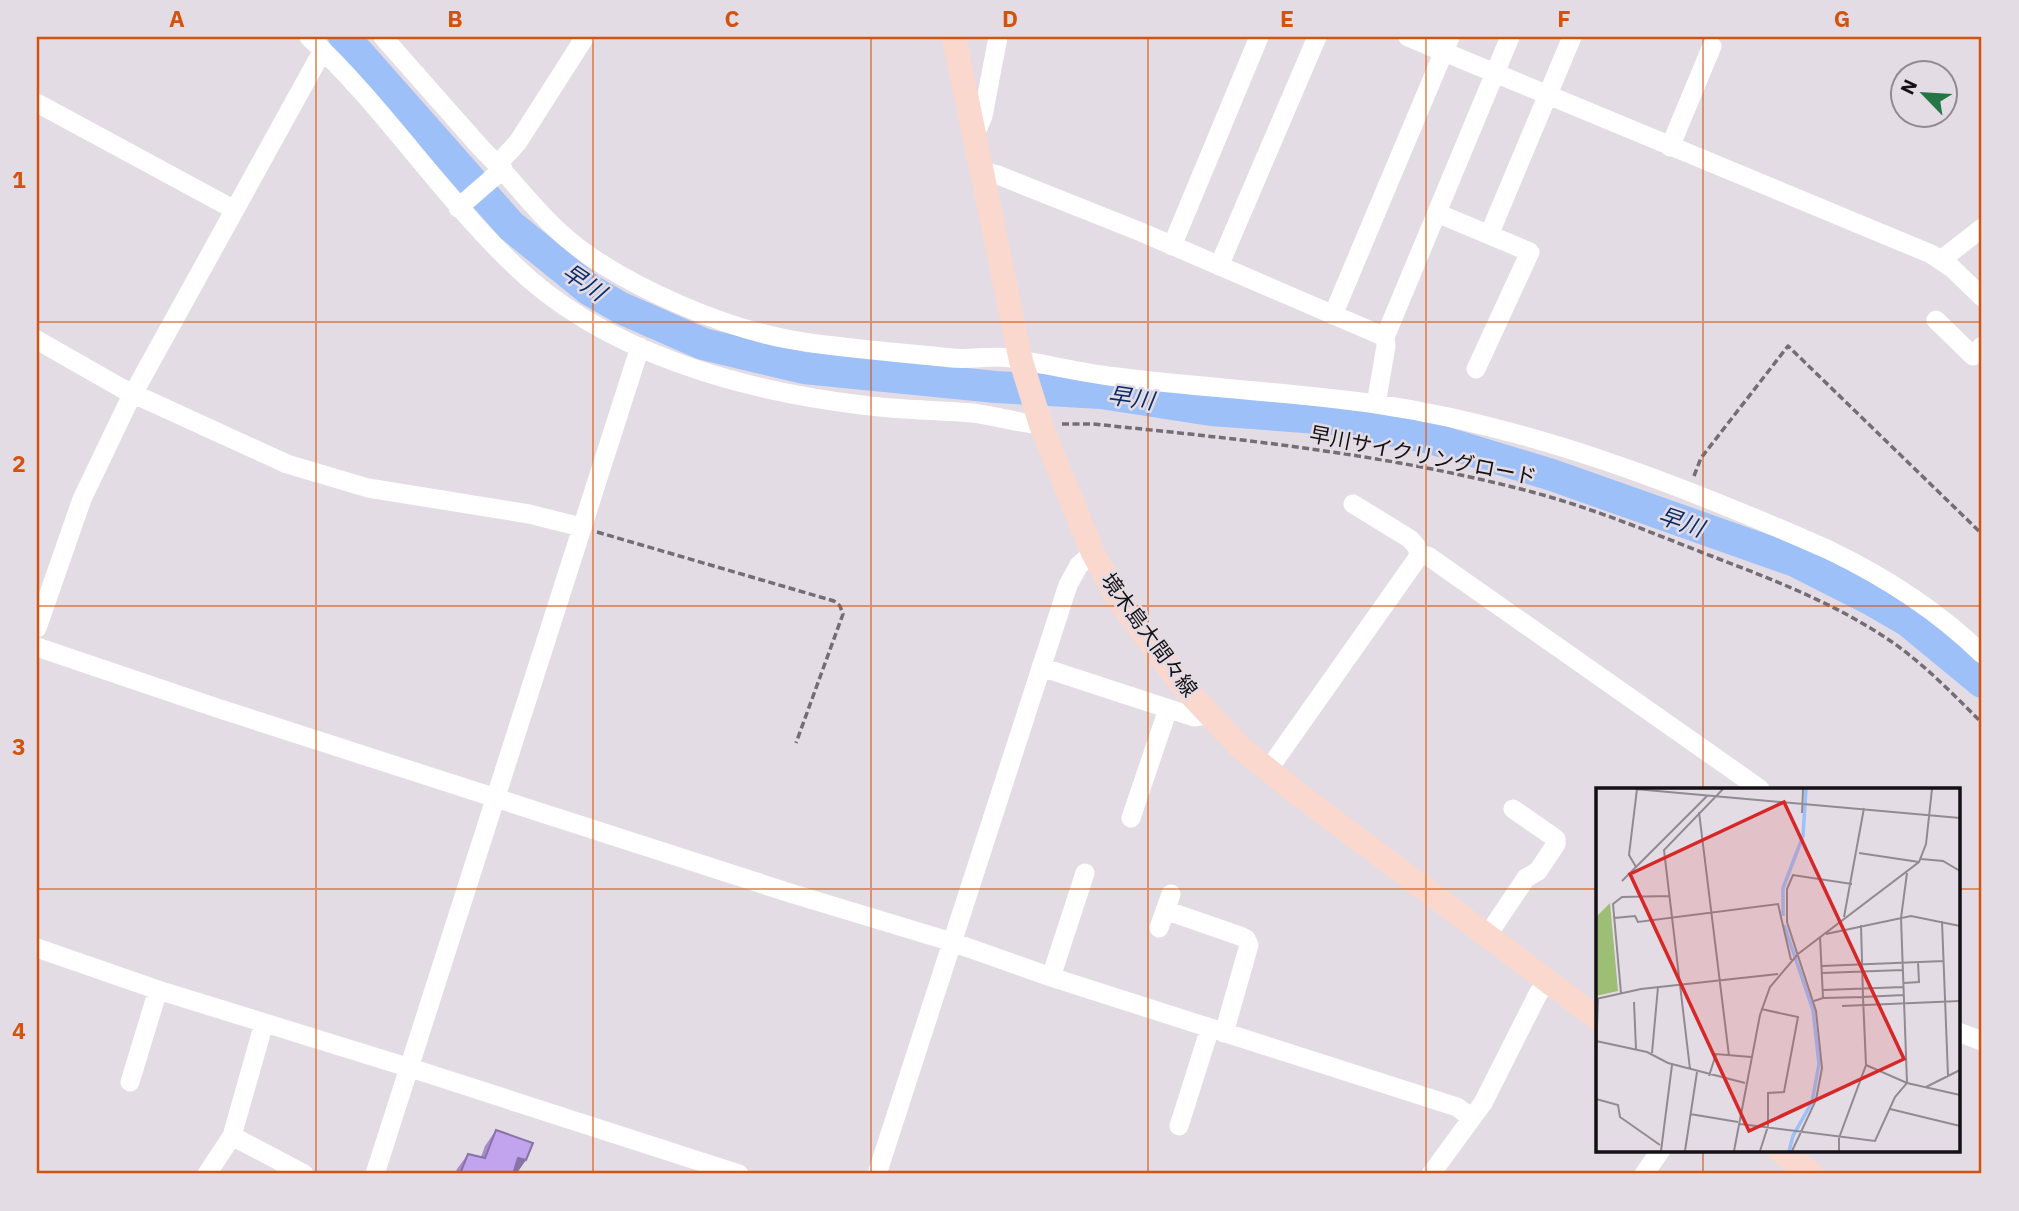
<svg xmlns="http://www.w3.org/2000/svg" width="2019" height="1211" font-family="'IBM Plex Sans','Noto Sans JP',sans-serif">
<rect width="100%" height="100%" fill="#e4dce4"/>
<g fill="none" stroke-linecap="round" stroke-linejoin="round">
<path stroke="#9ec0f8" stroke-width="32" d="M 344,37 L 511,226 L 590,290 L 621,308 L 703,344 L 804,368 L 996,387 L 1101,393 L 1211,410 L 1331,419 L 1430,438 L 1552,475 L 1795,561 L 1870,599 L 1908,621 L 1982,682"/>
<path stroke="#736e73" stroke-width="3.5" stroke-dasharray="7 3.5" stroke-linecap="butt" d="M 1062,424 L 1093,424 C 1240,439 1389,454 1532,492 C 1589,507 1645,530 1701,552 C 1766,577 1834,602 1892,642 C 1925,665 1954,695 1982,723
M 1694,476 L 1701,458 L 1788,346 L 1982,534
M 597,532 L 834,601 L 840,606 L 843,614 L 796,743"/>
<path stroke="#fff" stroke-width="19" d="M 309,37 C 384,107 440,194 514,265 C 603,352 742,391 862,405 C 899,410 936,410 973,413 C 996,416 1018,423 1041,425
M 383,37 L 481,148 C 520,186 542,223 588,255 C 642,292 723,327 787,339 C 841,349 898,352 952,358 C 971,360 992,355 1010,358 C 1046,364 1081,373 1117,377 C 1203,388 1290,392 1376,404 C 1533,427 1684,486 1829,550 C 1885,577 1938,611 1982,654
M 1510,37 L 1495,73 L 1931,254 L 1952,268 L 1982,297
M 37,103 L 233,209
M 974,137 L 983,116 L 998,37
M 1670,147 L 1712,46
M 498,164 L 518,142 L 585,37
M 981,171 L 998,175 L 1141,232 L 1385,337 L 1386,346 L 1376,404
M 458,208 L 503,169
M 1437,213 L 1530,252 L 1476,369
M 1489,235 L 1572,37
M 1172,246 L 1259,37
M 1941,260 L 1982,228
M 1219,266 L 1317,37
M 1333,315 L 1450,37
M 1936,320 L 1973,356 L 1982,346
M 1385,337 L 1495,73 L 1408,37
M 37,340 L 123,389 L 287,464 L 368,488 L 529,514 L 581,527
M 1353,504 L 1410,539 L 1417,547 L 1419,556
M 37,628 L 82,499 L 128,403 L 323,50
M 37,647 L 217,708 L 790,893 L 952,942 L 1051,977 L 1457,1107 L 1472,1118
M 1041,667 L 1194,717 L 1208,715
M 1268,770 L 1419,556 L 1428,556 L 1760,789
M 1131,818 L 1168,709
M 1165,910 L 1240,936 L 1246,939 L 1249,945 L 1224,1033
M 1159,928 L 1171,894
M 1487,936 L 1526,878 L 1538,871 L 1556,844 L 1556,839 L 1552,836 L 1513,809
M 37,948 L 158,990 L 420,1071 L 739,1174
M 1051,977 L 1085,873
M 1958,1032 L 1982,1041
M 130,1082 L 158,990
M 1179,1126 L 1210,1028
M 232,1136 L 304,1174
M 207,1174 L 232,1136 L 264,1023
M 375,1174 L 640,347
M 877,1174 L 1068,585 L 1079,565 L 1093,553
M 1431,1174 L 1483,1103 L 1538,994 L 1547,981
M 1644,1174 L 1661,1150"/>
<path stroke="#fad8ce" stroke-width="24" d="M 954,37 L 1021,361 L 1041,425 L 1093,553 L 1119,600 L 1180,683 L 1242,749 L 1301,796 L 1597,1018
M 1779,1150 L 1812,1174"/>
</g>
<path fill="#a78ccd" d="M 496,1130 L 526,1160 L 516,1174 L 455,1174 L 457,1169 L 468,1154 L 481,1157 L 485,1146 Z"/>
<path fill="#8872a7" d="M 518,1158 L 526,1160 L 516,1174 L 510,1174 Z"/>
<path fill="#c2a3ee" stroke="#8872a7" stroke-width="2" d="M 496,1130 L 533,1143 L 526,1160 L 518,1158 L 513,1174 L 460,1174 L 468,1154 L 485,1158 Z"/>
<path fill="none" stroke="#d3520d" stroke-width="2" stroke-opacity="0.55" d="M 316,37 L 316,1174M 593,37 L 593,1174M 871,37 L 871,1174M 1148,37 L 1148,1174M 1426,37 L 1426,1174M 1703,37 L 1703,789M 37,322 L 1982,322M 37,606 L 1982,606M 37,889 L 1597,889M 1958,889 L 1982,889M 1703,1150 L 1703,1174"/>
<g text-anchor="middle" stroke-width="5" stroke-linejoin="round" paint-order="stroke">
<g font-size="21" fill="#141114" stroke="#e4dce4">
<text transform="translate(1423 456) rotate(11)" y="7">早川サイクリングロード</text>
<text transform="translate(1149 635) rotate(54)" y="7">境木島大間々線</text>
</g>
<g font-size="23" font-style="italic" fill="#0a2d69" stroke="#e4dce4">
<text transform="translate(584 282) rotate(34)" y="8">早川</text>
<text transform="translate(1131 398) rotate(8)" y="8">早川</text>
<text transform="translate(1681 522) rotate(19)" y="8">早川</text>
</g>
</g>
<g transform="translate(1596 788)">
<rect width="364" height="364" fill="#e4dce4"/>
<path d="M 14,115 L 22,203 L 0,208 L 0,129 Z" fill="#9cbe75"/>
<path fill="none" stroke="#9ec0f8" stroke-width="3.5" d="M 187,128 L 187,100 L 207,48 L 210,1M 188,137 L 217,222 L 223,276 L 216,314 L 197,348 L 193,363"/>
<path fill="none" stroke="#918b91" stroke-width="2" d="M 39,1 L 364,30M 103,24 L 133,268M 206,25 L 207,1M 263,65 L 323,74M 325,71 L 347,73 L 364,83M 40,79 L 33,67 L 41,1M 26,93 L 111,8M 248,129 L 268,20M 18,130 L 39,128 L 42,134 L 182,116 L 195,172M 346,133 L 352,288M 230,146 L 315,128 L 364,138M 226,178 L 348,173M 226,185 L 307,182M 308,195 L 323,194 L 322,174M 227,202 L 308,199M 25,205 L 17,116 L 26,109 L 73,108M 227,210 L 267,209 L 265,137M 0,211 L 45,201 L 182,186M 218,213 L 227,210 L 224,149M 38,214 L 40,261M 246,218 L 364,213M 0,253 L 51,264 L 72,275 L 149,295M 56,265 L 62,199M 0,269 L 2,210M 270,277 L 311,295 L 364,307M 94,281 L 68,62 L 127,1M 113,288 L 120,266 L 155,269M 330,299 L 364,282M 0,311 L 22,317 L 24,329 L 64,357M 294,321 L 364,338M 94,326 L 142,334M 144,336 L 279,353 L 299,309 L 311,295 L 305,130 L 311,85M 65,363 L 76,277M 89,363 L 101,284M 138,363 L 164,227 L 174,199 L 202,166 L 323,74 L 330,56 L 336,1M 164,363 L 172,338 L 172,305 L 188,304 L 202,229 L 165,221M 196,363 L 220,312 L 226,280 L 220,223 L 191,134 L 191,101 L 197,87 L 256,96M 243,363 L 243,350 L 270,277 L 267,209 L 308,207"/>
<path fill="#d62828" fill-opacity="0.15" stroke="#d62828" stroke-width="3.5" d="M 188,14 L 308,271 L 153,343 L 34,86 Z"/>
<rect width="364" height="364" fill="none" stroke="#141114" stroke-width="3.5"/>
</g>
<rect width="2019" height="1211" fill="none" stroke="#e4dce4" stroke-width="77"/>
<g transform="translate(1924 94) rotate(295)"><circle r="33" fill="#e4dce4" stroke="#918b91" stroke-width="2"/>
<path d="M0-5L12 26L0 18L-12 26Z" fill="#247647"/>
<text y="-10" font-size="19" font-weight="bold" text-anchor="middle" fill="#141114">N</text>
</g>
<rect x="38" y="38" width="1942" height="1134" fill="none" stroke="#d3520d" stroke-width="2.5"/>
<g font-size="23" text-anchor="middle" font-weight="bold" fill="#d3520d">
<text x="177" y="27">A</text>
<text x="455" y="27">B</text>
<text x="732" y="27">C</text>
<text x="1010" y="27">D</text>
<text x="1287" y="27">E</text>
<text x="1564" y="27">F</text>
<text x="1842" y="27">G</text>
<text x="19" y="188">1</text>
<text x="19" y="472">2</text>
<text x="19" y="755">3</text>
<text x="19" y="1039">4</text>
</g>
</svg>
